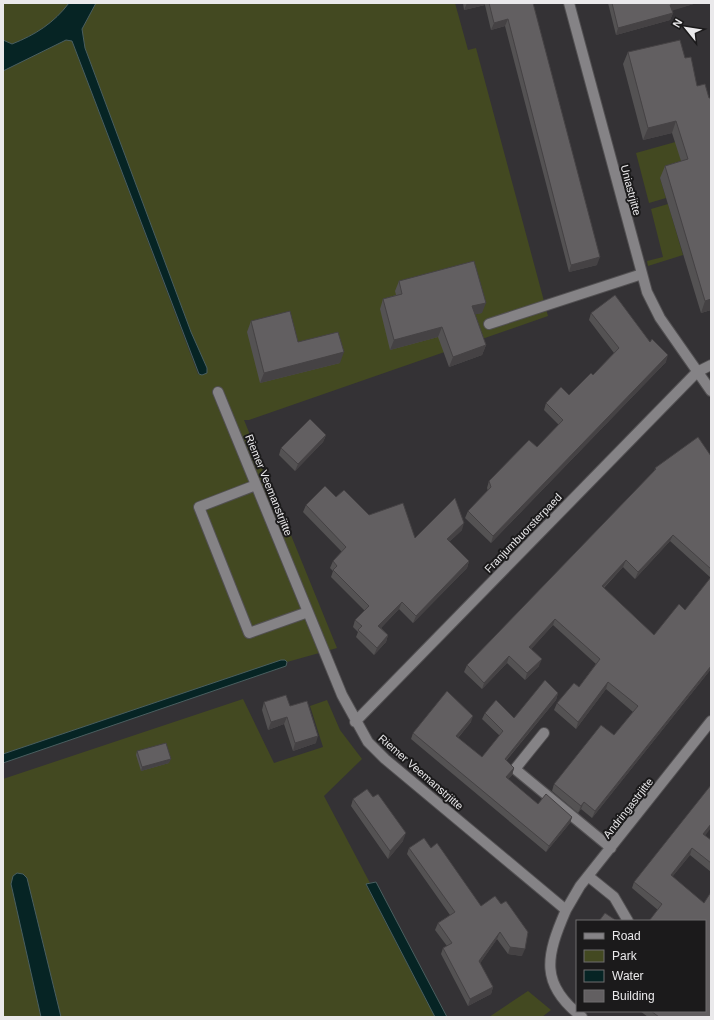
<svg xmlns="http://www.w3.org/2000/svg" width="714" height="1020" font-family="Arial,sans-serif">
<rect width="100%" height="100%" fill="#343235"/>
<path fill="#434921" d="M 3,3 L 69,3 C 54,23 35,35 12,44 L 3,40 Z
M 96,3 L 455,3 L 468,50 L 476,48 L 548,316 L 249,420 L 244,420 L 337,648 L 287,662 L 285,660 L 281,660 L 3,754 L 3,71 L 66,40 L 72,41 L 198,374 L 202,375 L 207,368 L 191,332 L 85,48 L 82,29 Z
M 711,132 L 684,171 L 660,178 L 666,198 L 649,203 L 636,153 Z
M 668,204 L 683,255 L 648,266 L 647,261 L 663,257 L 651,209 Z
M 243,699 L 274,763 L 323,747 L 310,706 L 327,700 L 340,730 L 362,759 L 324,796 L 370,883 L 366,885 L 435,1017 L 61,1017 L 27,878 L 23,874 L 11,884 L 41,1017 L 3,1017 L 3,779 Z
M 528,991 L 551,1010 L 542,1017 L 489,1017 Z"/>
<path fill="#062424" stroke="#4a5f60" d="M 69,3 L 96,3 L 82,29 L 85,48 L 191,332 L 207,368 L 207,373 L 202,375 L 199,374 L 72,41 L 66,40 L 3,71 L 3,40 L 12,44 C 35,35 54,23 69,3 Z
M 281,660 L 285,660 L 287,662 L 286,666 L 3,763 L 3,754 Z
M 17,873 L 23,874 L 27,878 L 61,1017 L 41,1017 L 11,884 L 13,876 Z
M 376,882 L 447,1017 L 435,1017 L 366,884 Z"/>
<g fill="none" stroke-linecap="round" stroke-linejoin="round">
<g stroke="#525052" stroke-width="12">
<path id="minor" d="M 569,3 L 647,292 L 660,318 L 711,391
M 489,324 L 642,274
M 218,392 L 342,695 L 368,742 L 385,759 L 566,910 C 546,956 539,984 582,1017
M 256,485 L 199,507 L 249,633 L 308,612
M 355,722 L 697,372 L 711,365
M 544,733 L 515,769 L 611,848
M 588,876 L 614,897 L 628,921
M 566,910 L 580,886 L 711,721"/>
</g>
<use href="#minor" stroke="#858386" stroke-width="10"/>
</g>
<path fill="#545253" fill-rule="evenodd" d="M 463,3 L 533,3 L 597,265 L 569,272 L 505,26 L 491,30 L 485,5 L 464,10 Z
M 608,3 L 697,3 L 672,10 L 673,13 L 670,20 L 616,35 Z
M 628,52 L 685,58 L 697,86 L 709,98 L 711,98 L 711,310 L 701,313 L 660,178 L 665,166 L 681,161 L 672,133 L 643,140 L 623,64 Z
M 399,281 L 482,313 L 475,314 L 486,345 L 482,355 L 449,367 L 438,337 L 390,350 L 380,309 L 383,299 L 396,295 L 395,291 Z
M 591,313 L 650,342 L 666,362 L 491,543 L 465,518 L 468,511 L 488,491 L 487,488 L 489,481 L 537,447 L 559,425 L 544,410 L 546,403 L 569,395 L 593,375 L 614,353 L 589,320 Z
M 251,321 L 298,342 L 340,363 L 260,383 L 247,332 Z
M 326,435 L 323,442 L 295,471 L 279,455 L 281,448 Z
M 711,456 L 711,669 L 592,818 L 581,809 L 578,813 L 552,791 L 554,784 L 614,735 L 633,712 L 606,689 L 576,729 L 554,710 L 557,703 L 579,687 L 596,664 L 553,625 L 531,649 L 539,666 L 525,680 L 507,663 L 482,689 L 464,672 L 467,665 L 654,472 L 655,468 ZM 670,541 L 711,578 L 685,610 L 654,635 L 604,588 L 623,567 L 635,579 Z
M 336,497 L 369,515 L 415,538 L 462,530 L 449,542 L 469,561 L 467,568 L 413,623 L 399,609 L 381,628 L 388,635 L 386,642 L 374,655 L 356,637 L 358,632 L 353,627 L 355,620 L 365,611 L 331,577 L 333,571 L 330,568 L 333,561 L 342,552 L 303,512 L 306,505 Z
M 558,693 L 556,700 L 506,761 L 514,768 L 512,775 L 508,779 L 538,804 L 572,817 L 570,823 L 546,852 L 411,739 L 413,733 L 471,722 L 458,738 L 482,757 L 500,736 L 482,719 L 485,713 L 514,718 Z
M 264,702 L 290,706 L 316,743 L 293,751 L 284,724 L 268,730 L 262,710 Z
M 137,751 L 169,763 L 141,771 L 136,755 Z
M 353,799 L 403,841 L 388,859 L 351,806 Z
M 705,836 L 711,840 L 711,872 L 690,855 L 672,877 L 711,1017 L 648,1017 L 640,1011 L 705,1011 L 658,910 L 632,888 L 634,882 Z
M 409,848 L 431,848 L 481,906 L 522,956 L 508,954 L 497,939 L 480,963 L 493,987 L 491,994 L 468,1006 L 441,954 L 443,948 L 447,946 L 435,930 L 438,923 L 450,915 L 407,854 Z"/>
<path fill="#454244" d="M 467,3 L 485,3 L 485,5 L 464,10 Z
M 676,3 L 697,3 L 668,12 L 670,5 Z
M 673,13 L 670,20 L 616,35 L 618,28 Z
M 508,19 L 505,26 L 491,30 L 494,23 Z
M 676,121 L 672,133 L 643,140 L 648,128 Z
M 600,257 L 597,265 L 569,272 L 571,265 Z
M 711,299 L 711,310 L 701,313 L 705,301 Z
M 486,303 L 482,313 L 468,316 L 472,306 Z
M 442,327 L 438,337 L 390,350 L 394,340 Z
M 486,345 L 482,355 L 449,367 L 453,357 Z
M 344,352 L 340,363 L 260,383 L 264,373 Z
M 668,355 L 666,362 L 491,543 L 493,536 Z
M 326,435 L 323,442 L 295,471 L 298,464 Z
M 464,523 L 462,530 L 445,546 L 447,539 Z
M 673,535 L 670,541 L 635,579 L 638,572 Z
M 626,560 L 623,567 L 599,592 L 602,586 Z
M 469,561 L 467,568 L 413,623 L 416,616 Z
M 402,602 L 399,609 L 376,633 L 378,626 Z
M 555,619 L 553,625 L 527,654 L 529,647 Z
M 388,635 L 386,642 L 374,655 L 377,648 Z
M 509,656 L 507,663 L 482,689 L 484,683 Z
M 542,659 L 539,666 L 525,680 L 527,673 Z
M 711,666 L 711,669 L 592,818 L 595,811 Z
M 608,682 L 606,689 L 576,729 L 578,722 Z
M 558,693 L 556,700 L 502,765 L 505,759 Z
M 473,716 L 471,722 L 454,742 L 456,736 Z
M 287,717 L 284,724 L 268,730 L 271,722 Z
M 318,736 L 316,743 L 293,751 L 295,743 Z
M 171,759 L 169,763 L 141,771 L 142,767 Z
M 514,768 L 512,775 L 504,783 L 506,777 Z
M 584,802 L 581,809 L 578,813 L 581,806 Z
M 572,817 L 570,823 L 546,852 L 549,846 Z
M 711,824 L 711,828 L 701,841 L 703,834 Z
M 406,833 L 403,841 L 388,859 L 390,851 Z
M 692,848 L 690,855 L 668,882 L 671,875 Z
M 500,932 L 497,939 L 477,968 L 479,961 Z
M 510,947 L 525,949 L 522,956 L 508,954 Z
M 493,987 L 491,994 L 468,1006 L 470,999 Z"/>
<path fill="#625f61" stroke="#454244" d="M 489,3 L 533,3 L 600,257 L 571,265 L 508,19 L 494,23 Z
M 612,3 L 676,3 L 670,5 L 673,13 L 618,28 Z
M 680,40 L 685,58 L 691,57 L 697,86 L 705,84 L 709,98 L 711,98 L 711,299 L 705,301 L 665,166 L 688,159 L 676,121 L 648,128 L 628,52 Z
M 474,261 L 486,303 L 472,306 L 486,345 L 453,357 L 442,327 L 394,340 L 383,299 L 402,294 L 399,281 Z
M 615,295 L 650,342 L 652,339 L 668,355 L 493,536 L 468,511 L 491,487 L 489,481 L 529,440 L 537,447 L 563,420 L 546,403 L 561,387 L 569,395 L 591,373 L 593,375 L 619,348 L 591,313 Z
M 290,311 L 298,342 L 338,332 L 344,352 L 264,373 L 251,321 Z
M 310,419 L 326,435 L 298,464 L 281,448 Z
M 698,437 L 711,456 L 711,569 L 673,535 L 638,572 L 626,560 L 602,586 L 654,635 L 679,604 L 685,610 L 711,577 L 711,666 L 595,811 L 584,802 L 581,806 L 554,784 L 601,725 L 614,735 L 638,706 L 608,682 L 578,722 L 557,703 L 574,683 L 579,687 L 600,659 L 555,619 L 529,647 L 542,659 L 527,673 L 509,656 L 484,683 L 467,665 L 656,469 L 655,468 Z
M 325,486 L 336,497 L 344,490 L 369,515 L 403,503 L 415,538 L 455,498 L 464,523 L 447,539 L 469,561 L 416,616 L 402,602 L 378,626 L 388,635 L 377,648 L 358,630 L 362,626 L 355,620 L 369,606 L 333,570 L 337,566 L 333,561 L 346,547 L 306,505 Z
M 545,680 L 558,693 L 505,759 L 514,768 L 506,777 L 538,804 L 546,794 L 572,817 L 549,846 L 413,733 L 447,691 L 473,716 L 456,736 L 482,757 L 503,731 L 485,713 L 496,700 L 514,718 Z
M 286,695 L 290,706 L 307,701 L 318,736 L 295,743 L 287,717 L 271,722 L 264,702 Z
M 166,743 L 171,759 L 142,767 L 137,751 Z
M 711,785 L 711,824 L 703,834 L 711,840 L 711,863 L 692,848 L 671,875 L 704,903 L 711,892 L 711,1017 L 659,1017 L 651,1011 L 705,1011 L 705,921 L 649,921 L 662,904 L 634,882 Z
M 367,789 L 373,797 L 378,794 L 406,833 L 390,851 L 353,799 Z
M 424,838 L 431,848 L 437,843 L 481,906 L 495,896 L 501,904 L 506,901 L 528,932 L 525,949 L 510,947 L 500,932 L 479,961 L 493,987 L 470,999 L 443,948 L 452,943 L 438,923 L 455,912 L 409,848 Z
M 605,913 L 617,921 L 599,921 Z"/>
<g text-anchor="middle" stroke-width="4" stroke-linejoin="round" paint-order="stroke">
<g font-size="11" fill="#eae9eb" stroke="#1b1a1b">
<text transform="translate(631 190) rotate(75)" y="4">Uniastrjitte</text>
<text transform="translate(269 485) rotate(68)" y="4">Riemer Veemanstrjitte</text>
<text transform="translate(523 533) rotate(-46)" y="4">Franjumbuorsterpaed</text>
<text transform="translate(421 772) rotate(41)" y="4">Riemer Veemanstrjitte</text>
<text transform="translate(628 808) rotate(-52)" y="4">Andringastrjitte</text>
</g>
</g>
<rect width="714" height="1020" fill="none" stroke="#eae9eb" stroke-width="8"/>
<rect x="576" y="920" width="130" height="92" fill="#1b1a1b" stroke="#6e6d6e"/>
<rect x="584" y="933" width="20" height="6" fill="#858386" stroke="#6e6d6e"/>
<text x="612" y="940" font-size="12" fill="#eae9eb">Road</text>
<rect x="584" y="950" width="20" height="12" fill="#434921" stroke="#6e6d6e"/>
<text x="612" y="960" font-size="12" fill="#eae9eb">Park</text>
<rect x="584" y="970" width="20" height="12" fill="#062424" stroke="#6e6d6e"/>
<text x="612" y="980" font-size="12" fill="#eae9eb">Water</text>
<rect x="584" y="990" width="20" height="12" fill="#625f61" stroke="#6e6d6e"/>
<text x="612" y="1000" font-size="12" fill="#eae9eb">Building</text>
<g transform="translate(686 28) rotate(300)" stroke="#1b1a1b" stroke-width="3" paint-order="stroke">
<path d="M0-3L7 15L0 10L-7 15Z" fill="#eae9eb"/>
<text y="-6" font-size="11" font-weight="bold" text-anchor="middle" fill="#eae9eb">N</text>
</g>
</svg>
